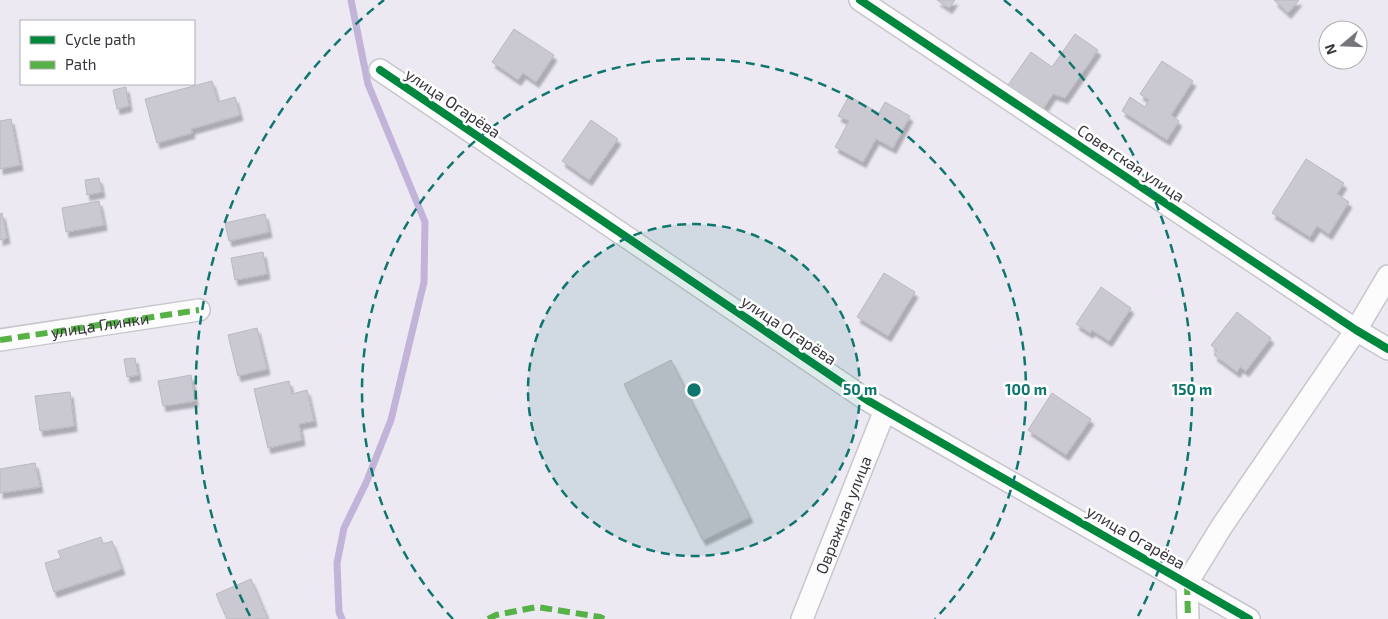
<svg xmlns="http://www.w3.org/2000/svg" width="1388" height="619" font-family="'Exo 2',sans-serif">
<defs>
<filter id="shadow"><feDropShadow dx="3" dy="5.5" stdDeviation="1" flood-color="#0004"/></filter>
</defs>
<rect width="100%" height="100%" fill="#ece9f3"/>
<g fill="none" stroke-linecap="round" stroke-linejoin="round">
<path stroke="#c1b4d8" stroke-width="7" d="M 342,619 L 339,612 L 337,563 L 344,528 L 366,483 L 391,420 L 424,282 L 425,222 L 368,84 L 351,0"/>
</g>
<path fill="#cac8d0" stroke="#bbb9c0" filter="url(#shadow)" d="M 937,0 L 955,0 L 949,8 Z
M 1274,0 L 1299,0 L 1288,13 Z
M 514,29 L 554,55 L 536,82 L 523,73 L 518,80 L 492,62 Z
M 1075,34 L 1098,50 L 1065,98 L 1053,94 L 1043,109 L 1008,85 L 1031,52 L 1052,67 Z
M 1162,61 L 1193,81 L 1171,115 L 1179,121 L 1167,140 L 1122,111 L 1130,97 L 1145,107 L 1149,100 L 1140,94 Z
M 212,81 L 218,102 L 235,97 L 240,115 L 191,129 L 192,133 L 157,143 L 145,99 Z
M 126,87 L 129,106 L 117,109 L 113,90 Z
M 849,96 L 879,113 L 885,102 L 910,116 L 893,148 L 876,139 L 863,162 L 835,147 L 849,121 L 838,116 Z
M 11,119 L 20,165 L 0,169 L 0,121 Z
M 591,120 L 618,139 L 589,180 L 562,161 Z
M 1306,159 L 1344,183 L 1337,194 L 1349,202 L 1329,234 L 1317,226 L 1310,237 L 1272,213 Z
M 99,178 L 102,192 L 87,195 L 85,180 Z
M 99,201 L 104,225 L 66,232 L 62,208 Z
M 2,213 L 7,238 L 0,240 L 0,214 Z
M 265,214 L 269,232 L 229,241 L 225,223 Z
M 263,252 L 267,274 L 235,280 L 231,258 Z
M 884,273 L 915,292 L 888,336 L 857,317 Z
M 1101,287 L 1131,308 L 1109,341 L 1092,330 L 1090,333 L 1076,324 Z
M 1237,312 L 1271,338 L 1246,371 L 1240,367 L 1237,372 L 1214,355 L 1217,350 L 1211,345 Z
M 257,328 L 267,369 L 238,376 L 228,335 Z
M 135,358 L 138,375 L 127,377 L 124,359 Z
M 671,360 L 750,517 L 703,540 L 624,384 Z
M 191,375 L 195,401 L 163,406 L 158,381 Z
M 289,381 L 292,394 L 307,390 L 314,421 L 299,424 L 302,440 L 268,448 L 254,389 Z
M 70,392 L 74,426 L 40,431 L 35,396 Z
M 1052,393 L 1091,419 L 1066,455 L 1028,430 Z
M 35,463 L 40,487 L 0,493 L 0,469 Z
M 101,537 L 103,544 L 112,541 L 122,569 L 54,592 L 45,563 L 61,558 L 58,551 Z
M 251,579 L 268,619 L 227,619 L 216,594 Z"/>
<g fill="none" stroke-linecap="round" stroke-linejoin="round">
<g stroke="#c8c6cc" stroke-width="24">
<g id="street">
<path d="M 860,0 L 1356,330 L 1388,349"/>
<path d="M 380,70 L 867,400 L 1249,619"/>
<path id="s1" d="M 0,340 L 199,310"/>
<path id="s2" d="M 802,619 L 885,410"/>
<path d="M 1188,619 L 1187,583 L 1222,526 L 1356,330 L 1388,276"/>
</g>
</g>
<use href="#street" stroke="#fcfcfd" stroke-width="21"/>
<path stroke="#56b246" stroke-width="6" stroke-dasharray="12 6" stroke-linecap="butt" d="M 0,340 L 199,310
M 1187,583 L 1188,619
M 488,619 L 496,615 L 537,607 L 600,617 L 604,619"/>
<g stroke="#fff" stroke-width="11">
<path id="cycleway" d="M 860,0 L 1356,330 L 1388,349
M 380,70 L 867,400 L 1249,619"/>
</g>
<use href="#cycleway" stroke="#00873e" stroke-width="8"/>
</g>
<circle cx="694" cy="390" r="166" fill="#0f766e" fill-opacity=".12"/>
<g fill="none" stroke="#0f766e" stroke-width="2.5" stroke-dasharray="9 6">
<circle cx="694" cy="390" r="166"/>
<path d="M453 619A332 332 0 1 1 935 619"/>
<path d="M250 616A498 498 0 0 1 384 0M1004 0A498 498 0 0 1 1138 616"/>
</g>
<g text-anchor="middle" stroke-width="5" stroke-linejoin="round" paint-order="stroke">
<g font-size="16" fill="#38363c" stroke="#fff">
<text transform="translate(453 103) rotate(34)" y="6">улица Огарёва</text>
<text transform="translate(1131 163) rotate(34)" y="6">Советская улица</text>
<text dy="6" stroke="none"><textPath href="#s1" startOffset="101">улица Глинки</textPath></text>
<text transform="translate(789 330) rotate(34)" y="6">улица Огарёва</text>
<text dy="6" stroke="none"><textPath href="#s2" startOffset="112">Овражная улица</textPath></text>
<text transform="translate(1136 537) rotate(30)" y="6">улица Огарёва</text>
</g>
</g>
<circle cx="694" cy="390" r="8" fill="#0f766e" stroke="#fff" stroke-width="2.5"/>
<g font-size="15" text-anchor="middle" font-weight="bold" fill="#0f766e" stroke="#fff" stroke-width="5" stroke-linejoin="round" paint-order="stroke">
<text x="860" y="395">50 m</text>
<text x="1026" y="395">100 m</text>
<text x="1192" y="395">150 m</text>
</g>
<rect x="20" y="20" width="175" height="65" fill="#ffffff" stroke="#afafb1"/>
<rect x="30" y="36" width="25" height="8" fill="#00873e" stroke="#afafb1"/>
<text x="65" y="45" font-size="15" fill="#38363c">Cycle path</text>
<rect x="30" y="61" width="25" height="8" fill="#56b246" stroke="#afafb1"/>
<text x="65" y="70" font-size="15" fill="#38363c">Path</text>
<g transform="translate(1343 45) rotate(251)"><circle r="24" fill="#ffffff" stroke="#afafb1"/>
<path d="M0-4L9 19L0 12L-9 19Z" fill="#77757c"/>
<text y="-8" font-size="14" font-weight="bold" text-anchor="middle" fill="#38363c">N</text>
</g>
</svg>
